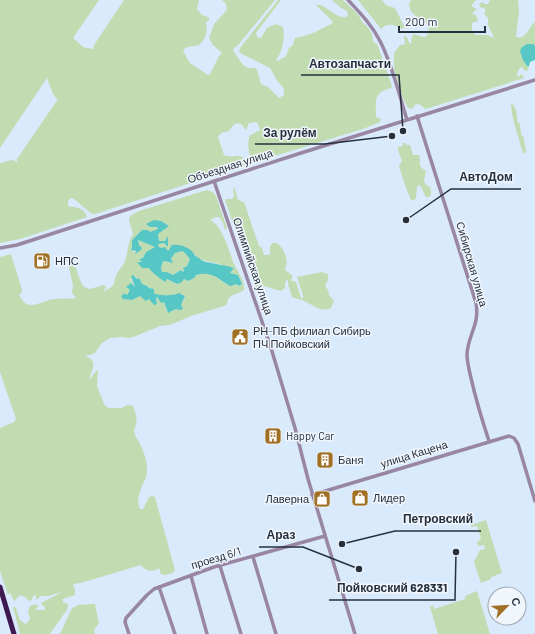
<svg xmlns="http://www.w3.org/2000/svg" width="535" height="634" font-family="Barlow,sans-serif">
<rect width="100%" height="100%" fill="#daeafd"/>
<path fill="#c2dcb1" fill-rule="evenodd" d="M 0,0 L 99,0 L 73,38 L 83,47 L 93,49 L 94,45 L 124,0 L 199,0 L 197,9 L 201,14 L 209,18 L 209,21 L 206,22 C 208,32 206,38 199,45 C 194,47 186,45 183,51 L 190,63 L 208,75 L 210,74 L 219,56 L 222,53 L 213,45 L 209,38 L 214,24 L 227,10 L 226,4 L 222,0 L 275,0 L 239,44 L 233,49 C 234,53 236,54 238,58 C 243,65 245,69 255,68 L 257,70 L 261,84 L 268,87 L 279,98 L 284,95 L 284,89 L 276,79 L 270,68 L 242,54 L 239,52 L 240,48 L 278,0 L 281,0 L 256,33 L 258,38 L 261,38 L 267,28 L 276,24 L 283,27 C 285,38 283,51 276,60 L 278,61 L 286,56 L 289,48 L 293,45 L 295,38 L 304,36 L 315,32 L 331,24 L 333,22 L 316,5 C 326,3 334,19 346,17 L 348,15 L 347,11 L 341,8 L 332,0 L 343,0 C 350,7 359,13 362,22 C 368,26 374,34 373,42 L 377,44 L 379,49 L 392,86 L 391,88 C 373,93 376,100 376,117 L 381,119 L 380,122 L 363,129 L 255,162 C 247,156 248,145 249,136 L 260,130 L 258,124 L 256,122 L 249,123 L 246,130 L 241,124 C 234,122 233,126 229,131 L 221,133 L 218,137 L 224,155 C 232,159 244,151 246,163 L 243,166 L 95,214 L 92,214 L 74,199 L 71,198 L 68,201 L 68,206 C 75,207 85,208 87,217 L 20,239 L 0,243 L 0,163 C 7,162 11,158 17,162 L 17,159 L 56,102 L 58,101 L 53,94 L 47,78 L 0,148 Z
M 358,0 L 382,0 L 386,5 L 395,8 C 398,15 402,21 405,28 L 402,29 C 394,25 389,22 381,29 Z
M 411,0 L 480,0 L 476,0 L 471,6 L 477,9 L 472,14 L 476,15 L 478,21 L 472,23 L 472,30 L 475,35 L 487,35 L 494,38 L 488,25 L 488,18 L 484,14 L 486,9 L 480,7 L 479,4 L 482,2 L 485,4 L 488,4 L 490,0 L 518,0 L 519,12 L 516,37 C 526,40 528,28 535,22 L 535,46 L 533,44 L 527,44 L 521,52 L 529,70 L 525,71 L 522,67 C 519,68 516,73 518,77 L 522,74 L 524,78 L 429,108 L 425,109 L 421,105 L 416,104 L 412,109 C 409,108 409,109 407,106 C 403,100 394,73 394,66 C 394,62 394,58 394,53 L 400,45 L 405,44 L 404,36 L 406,36 L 410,44 L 412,43 L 411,40 L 413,34 L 424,37 L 427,36 C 434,20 416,20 411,11 C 410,9 409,5 409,4 Z
M 511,103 C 516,106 518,115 517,122 L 520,124 L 521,134 L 524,138 C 523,141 526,148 526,152 L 524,154 C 521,149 520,142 518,136 C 515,125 511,114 511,103 Z
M 403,143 L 405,143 L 407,145 L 410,145 L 413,155 L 419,155 C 422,165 416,164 426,171 L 424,180 L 425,184 L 430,187 C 431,191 432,194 429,197 L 426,197 C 423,193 423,188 419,185 L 417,187 L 416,198 L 414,200 L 411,200 L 406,188 L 399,166 L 402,161 L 398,150 L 398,147 L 403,146 Z
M 233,188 L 235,189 L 238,200 L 244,202 L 259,246 L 262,248 L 264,255 L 268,255 L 270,254 L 270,246 L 273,243 L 277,243 C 285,249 289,261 285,270 L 292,275 L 292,279 L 290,280 L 296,282 L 301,298 L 303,298 L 303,295 L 297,277 L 322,272 L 328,274 L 328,280 L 325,286 L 328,290 L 329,295 L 334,301 L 331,308 C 322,313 313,305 304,301 C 300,299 296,299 292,297 L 288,284 L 288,279 L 285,282 L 285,288 L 281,291 L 264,286 L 257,287 L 255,287 L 225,200 L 226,199 L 232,199 L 234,197 Z
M 207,190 L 213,192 L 216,196 L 227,228 L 225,230 L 223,223 L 219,217 L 216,217 L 210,220 C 223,226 229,252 234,264 C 238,272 245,280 244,290 C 236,295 228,294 227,304 L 224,306 L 191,316 L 170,325 L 160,326 L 136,336 L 129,338 L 121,337 L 110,338 L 102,343 L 95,353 L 90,355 L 85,356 C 100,361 91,370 89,380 L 97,370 L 98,372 L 97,386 L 105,406 L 109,408 L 121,408 L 128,405 L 133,406 C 135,412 138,418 136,424 C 136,425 134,430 134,430 C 134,435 138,440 140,444 C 145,454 149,466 146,477 C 142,487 135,498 140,509 L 143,509 L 149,497 L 152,496 L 155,497 L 175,570 L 173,573 L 165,575 L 161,574 L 159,568 C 153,573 145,571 141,565 L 81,583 L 73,584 L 75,589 L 75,595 L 63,599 L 63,602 L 68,604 L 68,608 L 50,634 L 20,634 L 13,607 L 15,607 L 16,608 L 20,620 L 26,624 L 30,619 L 28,611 L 30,606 L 35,604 L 38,606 L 36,610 L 45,610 L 45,607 L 42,605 L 41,603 L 62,592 L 48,596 L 41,596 L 36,600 L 36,595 L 33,596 L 32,600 L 29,601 L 25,597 L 20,595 L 14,601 L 10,593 L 8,595 L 0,571 L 0,428 L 14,422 L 16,419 L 0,372 L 0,257 L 11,254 L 22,290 L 21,294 L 19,294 C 27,314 39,301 54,299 C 62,298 69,299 76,298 L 72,293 L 73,285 L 68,264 L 69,263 L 76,268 C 77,272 81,284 84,287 L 90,289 L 104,285 L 106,287 L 103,292 C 119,284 111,284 118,272 C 121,267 125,264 126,258 C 128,250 128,241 133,234 L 129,220 L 130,216 L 139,211 ZM 163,223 L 167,224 L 162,231 L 158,233 L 159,241 L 165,241 L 168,237 L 168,247 L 164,243 L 158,244 L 159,247 L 168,251 L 169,249 L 192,252 C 202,263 206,260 219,264 C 221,264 223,266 225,267 C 229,267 231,267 234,268 L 230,273 L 238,275 L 242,284 L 238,286 L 236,284 L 228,285 C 219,279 209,269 197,275 C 193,276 193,279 189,281 L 184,279 L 177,284 L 166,279 L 166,281 L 149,268 L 144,268 L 138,262 L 142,262 L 139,259 L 143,258 L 146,252 L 155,247 L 138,240 L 139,244 L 137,253 L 131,250 L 132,247 L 132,240 L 142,230 L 151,232 L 158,229 L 156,227 L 153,227 ZM 135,276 L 137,279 L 139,278 L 142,284 L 154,290 L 154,293 C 159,298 175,293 184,295 L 185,297 L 181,305 L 173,311 L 167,312 L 164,302 L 160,301 L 157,297 L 156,298 L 157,302 L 149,299 L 147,301 L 140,296 L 132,300 L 123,299 L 125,294 L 125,295 L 127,295 L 130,290 L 126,287 L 131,283 L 135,287 L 131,279 Z
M 182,251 L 185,253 L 190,259 L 188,265 L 182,272 L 181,270 L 173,275 L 167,272 L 162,272 L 161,268 L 163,261 L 169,263 L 175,253 Z
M 486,520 L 502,573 L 491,577 L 491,579 L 481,583 L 474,562 L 480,550 L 485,549 L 484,545 L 478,546 L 477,542 L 481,539 L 477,526 L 471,527 L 471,525 Z
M 477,591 L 490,634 L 438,634 L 430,607 L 433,605 L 434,609 L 465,599 L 465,596 Z
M 92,604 L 95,604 L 99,623 L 94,630 L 95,634 L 60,634 L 72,608 L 78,605 Z"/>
<path fill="#56c7c5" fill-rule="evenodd" d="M 527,44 L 533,44 L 535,46 L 535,60 L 530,62 L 529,66 L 528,67 L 523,60 L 520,51 L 522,47 Z
M 154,220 L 161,221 L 169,226 L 158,234 L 159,241 L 165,241 L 168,236 L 168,247 L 164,243 L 158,244 L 159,247 L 162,248 L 165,247 L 168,251 L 172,245 C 181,244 192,248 195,256 C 199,257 201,261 206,262 C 215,264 225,265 234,268 L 230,273 L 238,275 L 242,284 L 239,286 L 236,284 L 231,286 L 228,285 C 217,277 210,271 196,275 L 195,277 L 189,281 L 184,279 L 182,282 L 177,284 L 167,279 L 165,282 C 160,278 153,274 149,268 L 142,268 L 137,262 L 142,262 L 139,259 L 143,258 L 146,252 L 155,247 L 138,240 L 139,245 L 142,248 L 141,250 L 135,254 L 136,251 L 131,250 L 132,247 L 132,240 L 142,230 L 148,230 L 150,232 L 158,229 L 157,227 L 150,227 L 146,224 ZM 182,251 L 185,253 L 190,259 L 187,266 L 183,268 L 184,270 L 183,272 L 181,270 L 173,275 L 167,272 L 162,272 L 161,268 L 163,261 L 173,263 L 171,259 L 175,253 Z
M 133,275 L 137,279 L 139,278 L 142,284 L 147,286 L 149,288 L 154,289 L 154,293 C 158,296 174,296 179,293 L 185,296 L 181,305 L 183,309 L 180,310 L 176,309 L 168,313 L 164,302 L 161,303 L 157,297 L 156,298 L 157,304 L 154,305 L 149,299 L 146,301 L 140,296 L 132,300 L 123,299 L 121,296 L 125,293 L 126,295 L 127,295 L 130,290 L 126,287 L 131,283 L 135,287 L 131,276 Z"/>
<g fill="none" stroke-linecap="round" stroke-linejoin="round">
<path stroke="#9886a2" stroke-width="3.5" d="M 348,0 C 360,13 372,25 380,41 C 392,64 399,94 407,120
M 417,116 L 476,303 C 480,324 468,335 467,354 C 467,362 469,370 471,378 C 476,400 482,420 489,441
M 214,181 L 271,348 L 295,428 L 308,479 L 355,634
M 0,248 L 17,245 L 301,153 L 535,80
M 312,495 L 509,436 L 514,438 L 518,444 L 535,501
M 253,557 L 276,634
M 220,566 L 241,634
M 191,576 L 207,634
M 159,587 L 175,634
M 129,634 L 125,622 L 126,618 L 147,595 L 154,589 L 214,567 L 325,536"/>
<path stroke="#3f1951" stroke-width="5" d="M 0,587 L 14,634"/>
</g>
<defs>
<g id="fuel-square" transform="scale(0.9)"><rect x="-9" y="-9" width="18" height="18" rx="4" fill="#a17025" stroke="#f1f6fd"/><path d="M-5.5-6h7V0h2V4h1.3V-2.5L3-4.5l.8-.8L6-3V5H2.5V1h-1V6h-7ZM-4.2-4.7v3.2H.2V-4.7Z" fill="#fff"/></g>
<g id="civic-square" transform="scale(0.9)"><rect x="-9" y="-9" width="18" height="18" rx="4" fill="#a17025" stroke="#f1f6fd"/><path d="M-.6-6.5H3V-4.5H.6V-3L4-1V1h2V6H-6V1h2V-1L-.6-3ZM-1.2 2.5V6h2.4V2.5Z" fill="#fff"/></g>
<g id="building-square" transform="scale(0.9)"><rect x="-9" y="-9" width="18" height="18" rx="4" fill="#a17025" stroke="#f1f6fd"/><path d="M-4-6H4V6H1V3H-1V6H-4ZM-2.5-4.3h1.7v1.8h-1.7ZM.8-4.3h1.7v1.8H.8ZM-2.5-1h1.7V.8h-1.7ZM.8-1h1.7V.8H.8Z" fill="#fff"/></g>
<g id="shop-square" transform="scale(0.9)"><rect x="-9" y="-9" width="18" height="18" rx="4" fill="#a17025" stroke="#f1f6fd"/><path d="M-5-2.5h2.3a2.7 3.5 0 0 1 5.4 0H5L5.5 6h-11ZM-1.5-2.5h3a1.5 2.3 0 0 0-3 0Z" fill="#fff"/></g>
</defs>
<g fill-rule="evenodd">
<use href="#fuel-square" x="42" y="261"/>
<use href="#civic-square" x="240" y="337"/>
<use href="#building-square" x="273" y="436"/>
<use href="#building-square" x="325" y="460"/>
<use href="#shop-square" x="360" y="498"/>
<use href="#shop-square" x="322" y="499"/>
</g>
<g text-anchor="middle" stroke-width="3" stroke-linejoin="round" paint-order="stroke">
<g font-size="11" fill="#26303c" stroke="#f1f6fd">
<text transform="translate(230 166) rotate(-18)" y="4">Объездная улица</text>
<text transform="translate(472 264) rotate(74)" y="4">Сибирская улица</text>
<text transform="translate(253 266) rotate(71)" y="4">Олимпийская улица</text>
<text transform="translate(414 454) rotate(-17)" y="4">улица Кацена</text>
<text transform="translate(216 558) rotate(-17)" y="4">проезд 6/1</text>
</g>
<g font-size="11" fill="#26303c" stroke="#f1f6fd" text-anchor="start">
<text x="55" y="265">НПС</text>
<text x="253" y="335">РН-ПБ филиал Сибирь<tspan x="253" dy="13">ПЧ Пойковский</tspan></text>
<text x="286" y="440">Happy Car</text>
<text x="338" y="464">Баня</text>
<text x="373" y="502">Лидер</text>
<text x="309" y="503" text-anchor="end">Лаверна</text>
</g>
</g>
<path fill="none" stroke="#26303c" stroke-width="1.5" d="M403 131L399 75H301M392 136L325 144H255M406 220L451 189H521M342 544L395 531H481M359 569L303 547H259M456 552L455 600H329"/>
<g fill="#26303c" stroke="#f1f6fd" stroke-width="1.5">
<circle cx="403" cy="131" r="4"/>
<circle cx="392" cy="136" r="4"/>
<circle cx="406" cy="220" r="4"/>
<circle cx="342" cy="544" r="4"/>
<circle cx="359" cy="569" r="4"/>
<circle cx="456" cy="552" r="4"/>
</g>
<g font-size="12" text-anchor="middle" font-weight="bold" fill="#26303c" stroke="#f1f6fd" stroke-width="3" stroke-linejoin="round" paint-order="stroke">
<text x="350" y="68">Автозапчасти</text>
<text x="290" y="137">За рулём</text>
<text x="486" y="181">АвтоДом</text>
<text x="438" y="523">Петровский</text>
<text x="281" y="539">Араз</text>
<text x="392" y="592">Пойковский 628331</text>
</g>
<g transform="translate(507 606) rotate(65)"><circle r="19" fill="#f1f6fd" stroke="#a0a7b0"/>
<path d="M0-3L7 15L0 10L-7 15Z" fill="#a17025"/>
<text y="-6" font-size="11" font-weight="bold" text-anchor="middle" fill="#26303c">С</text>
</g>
<path d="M399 26v6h86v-6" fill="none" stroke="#26303c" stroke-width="2"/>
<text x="405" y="26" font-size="12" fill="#26303c" stroke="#f1f6fd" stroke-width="3" paint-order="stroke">200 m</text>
</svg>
